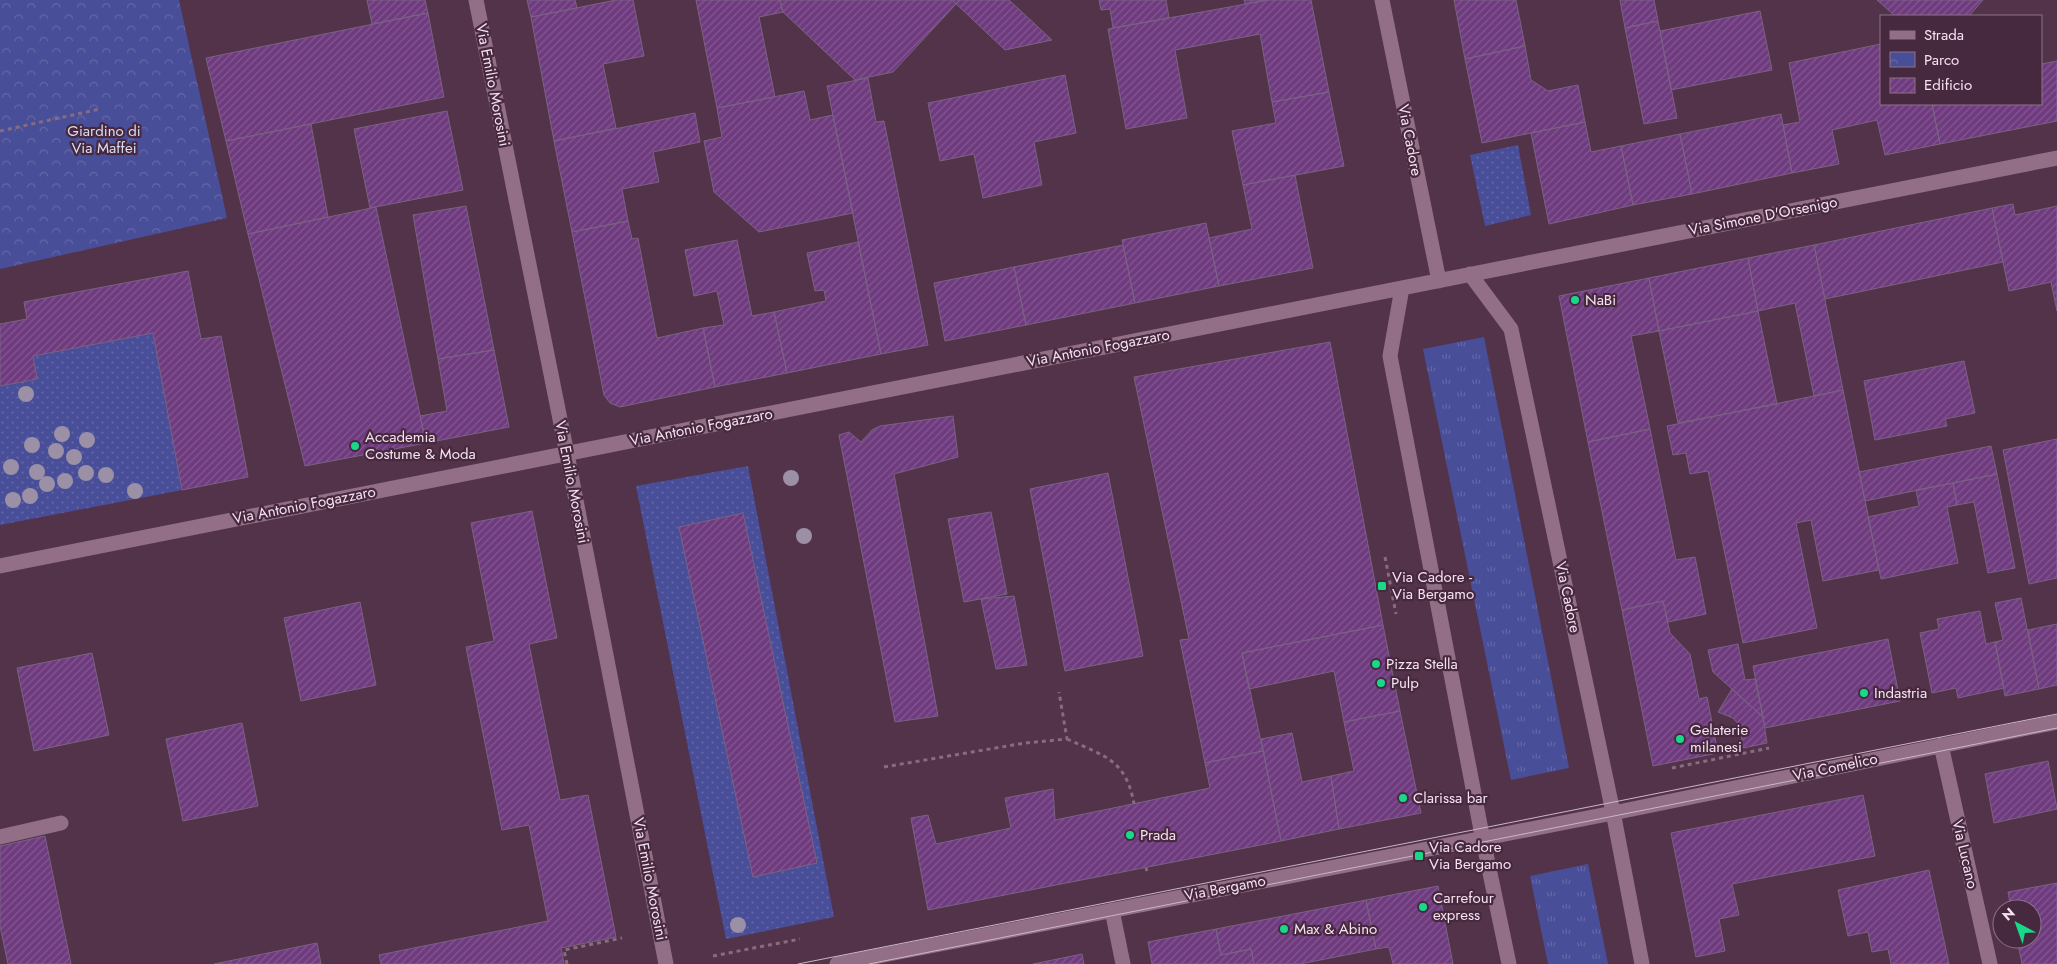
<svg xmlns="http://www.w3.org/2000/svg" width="2057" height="964" font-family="Jost,sans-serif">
<defs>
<pattern id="grass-tufts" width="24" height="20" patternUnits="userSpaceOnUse" patternTransform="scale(1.25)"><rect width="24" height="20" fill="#494e98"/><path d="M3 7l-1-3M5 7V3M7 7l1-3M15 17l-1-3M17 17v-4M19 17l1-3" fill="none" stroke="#6467a7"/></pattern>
<pattern id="park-crowns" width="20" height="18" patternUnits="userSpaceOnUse" patternTransform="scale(1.25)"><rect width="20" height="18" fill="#494e98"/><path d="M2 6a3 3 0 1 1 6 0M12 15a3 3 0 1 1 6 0" fill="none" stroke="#6467a7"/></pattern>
<pattern id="garden-dots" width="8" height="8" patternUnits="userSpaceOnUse" patternTransform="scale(1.25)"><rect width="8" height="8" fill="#494e98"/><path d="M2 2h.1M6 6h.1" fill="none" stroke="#6467a7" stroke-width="1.8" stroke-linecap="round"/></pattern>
<pattern id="building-hatch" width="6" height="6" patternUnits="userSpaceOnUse" patternTransform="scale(1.25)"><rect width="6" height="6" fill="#6f3b7f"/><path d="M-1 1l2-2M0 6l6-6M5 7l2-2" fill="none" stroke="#845791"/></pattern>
</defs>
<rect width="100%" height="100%" fill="#52334a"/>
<path fill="url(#grass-tufts)" d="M 1484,337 L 1569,768 L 1511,780 L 1423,349 Z
M 1588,864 L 1608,964 L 1548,964 L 1530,876 Z"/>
<path fill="url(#park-crowns)" d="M 0,0 L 179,0 L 227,218 L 0,269 Z"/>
<path fill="url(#garden-dots)" d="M 1518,145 L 1531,215 L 1485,226 L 1470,155 Z
M 153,333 L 182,490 L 0,525 L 0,386 L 33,356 Z
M 748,466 L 834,917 L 726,939 L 636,486 Z"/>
<path fill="url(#building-hatch)" stroke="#7a6282" d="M 367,0 L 425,0 L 428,13 L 372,24 Z
M 527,0 L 575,0 L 577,8 L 531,17 Z
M 616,0 L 633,0 L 644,56 L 603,64 L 616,128 L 554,141 L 531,17 Z
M 696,0 L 780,0 L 783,12 L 759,17 L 775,97 L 717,108 Z
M 780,0 L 952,0 L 956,4 L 893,72 L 855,80 L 783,12 Z
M 952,0 L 1009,0 L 1052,40 L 1005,50 Z
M 1099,0 L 1166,0 L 1169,18 L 1113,28 L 1110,9 L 1101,10 Z
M 1244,0 L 1268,0 L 1245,4 Z
M 1268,0 L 1311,0 L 1329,92 L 1272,102 L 1260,34 L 1175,50 L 1187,118 L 1126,129 L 1108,29 Z
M 1454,0 L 1516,0 L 1525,46 L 1465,59 Z
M 1620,0 L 1654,0 L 1658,21 L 1625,28 Z
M 1877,0 L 1983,0 L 1969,16 L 1895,16 Z
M 1760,11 L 1772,70 L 1671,90 L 1660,31 Z
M 428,13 L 444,97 L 226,141 L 206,58 Z
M 1658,21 L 1677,118 L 1644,124 L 1625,28 Z
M 1881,44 L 1881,104 L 1932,104 L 1940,144 L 1885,155 L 1877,120 L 1832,130 L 1839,164 L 1792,173 L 1783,125 L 1800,122 L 1789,63 Z
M 1525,46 L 1531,80 L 1548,91 L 1578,85 L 1585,122 L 1482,143 L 1465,59 Z
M 2057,61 L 2057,121 L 1940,144 L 1932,104 L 2041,104 L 2041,64 Z
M 1065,75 L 1076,133 L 1034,142 L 1042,185 L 983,198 L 974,154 L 940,161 L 928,103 Z
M 868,78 L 876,122 L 884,121 L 928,345 L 881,354 L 827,86 Z
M 804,91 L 810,120 L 833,115 L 853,213 L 759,232 L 714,192 L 704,141 L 722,137 L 717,108 Z
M 1329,92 L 1344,166 L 1243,185 L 1232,131 L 1276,123 L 1272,102 Z
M 447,111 L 463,190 L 370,208 L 354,129 Z
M 695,113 L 700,142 L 653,152 L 659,182 L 622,189 L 628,221 L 572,232 L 554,141 Z
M 1781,114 L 1792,173 L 1692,194 L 1680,134 Z
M 1585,122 L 1591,152 L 1621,146 L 1633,205 L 1549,224 L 1531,133 Z
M 311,124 L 328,217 L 248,234 L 226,141 Z
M 1680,134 L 1692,194 L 1633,205 L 1621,146 Z
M 1295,175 L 1313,268 L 1219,286 L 1209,238 L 1252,229 L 1243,185 Z
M 2013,204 L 2015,215 L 2057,206 L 2057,311 L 2051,282 L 2009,291 L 1992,208 Z
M 466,206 L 494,350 L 438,359 L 413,215 Z
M 376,207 L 426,443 L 305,466 L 248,234 Z
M 1992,208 L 2003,262 L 1825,299 L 1814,245 Z
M 628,221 L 632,239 L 638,238 L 657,338 L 703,328 L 715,387 L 620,407 L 610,403 L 604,395 L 572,232 Z
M 1206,223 L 1219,286 L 1135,303 L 1122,240 Z
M 737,240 L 752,316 L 774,312 L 787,373 L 715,387 L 703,328 L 724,325 L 717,291 L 694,296 L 685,250 Z
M 858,242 L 881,354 L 787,373 L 774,312 L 826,301 L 824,290 L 815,291 L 807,253 Z
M 1123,245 L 1135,303 L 1026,325 L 1014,267 Z
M 1814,245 L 1843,390 L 1814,396 L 1795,303 L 1758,311 L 1748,258 Z
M 1748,258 L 1758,311 L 1659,331 L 1649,278 Z
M 1014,267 L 1026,325 L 945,341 L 934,283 Z
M 188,271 L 201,339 L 221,336 L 248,477 L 182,490 L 153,333 L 33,356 L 37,379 L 0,386 L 0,324 L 27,319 L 24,302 Z
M 1649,278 L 1659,331 L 1631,336 L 1650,429 L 1588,442 L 1559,296 Z
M 1758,311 L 1777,404 L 1678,423 L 1659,331 Z
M 1330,342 L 1383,625 L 1242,653 L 1263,751 L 1205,763 L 1180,640 L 1189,639 L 1134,377 Z
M 494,350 L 509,427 L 426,443 L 420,416 L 447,411 L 438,359 Z
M 1964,361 L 1975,413 L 1945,419 L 1947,426 L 1875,440 L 1864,381 Z
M 1843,390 L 1879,570 L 1823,581 L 1811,520 L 1796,523 L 1817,628 L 1743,643 L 1708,471 L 1690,474 L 1686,453 L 1673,455 L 1667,426 Z
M 953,416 L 958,457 L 894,474 L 938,716 L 895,722 L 839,435 L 849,432 L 861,442 L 872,430 L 880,426 Z
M 1650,429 L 1676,560 L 1695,557 L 1706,614 L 1668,622 L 1663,601 L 1622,610 L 1588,442 Z
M 2057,439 L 2057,578 L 2029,584 L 2003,450 Z
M 1991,446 L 1997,474 L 1865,501 L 1859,472 Z
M 1108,473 L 1143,656 L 1065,671 L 1030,489 Z
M 1997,474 L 2015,568 L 1988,573 L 1974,502 L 1957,505 L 1953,483 Z
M 1953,483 L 1957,505 L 1947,507 L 1958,563 L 1881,579 L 1868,517 L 1919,506 L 1916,490 Z
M 532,511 L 557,638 L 529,644 L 560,800 L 588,795 L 616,937 L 561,948 L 564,964 L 381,964 L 379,955 L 548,921 L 529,825 L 502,830 L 466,647 L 494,641 L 471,523 Z
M 991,512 L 1007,594 L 964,602 L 948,519 Z
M 743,513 L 817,863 L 753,877 L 679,527 Z
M 1014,596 L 1027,665 L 996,669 L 981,599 Z
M 2021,598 L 2039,689 L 2005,696 L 1995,642 L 2003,640 L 1995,603 Z
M 1663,601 L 1670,633 L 1690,654 L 1699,699 L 1707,697 L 1718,753 L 1653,766 L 1622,610 Z
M 360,602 L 376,685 L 301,701 L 284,618 Z
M 1980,611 L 1986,644 L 1995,642 L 2004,688 L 1958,698 L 1956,688 L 1932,693 L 1920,633 L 1939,629 L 1937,619 Z
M 2057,624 L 2057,685 L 2039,689 L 2028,630 Z
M 1383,625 L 1400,711 L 1344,722 L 1334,671 L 1249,689 L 1242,653 Z
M 1888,639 L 1900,701 L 1765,728 L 1753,666 Z
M 1738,644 L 1745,680 L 1755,679 L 1763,717 L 1713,672 L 1708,650 Z
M 92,653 L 109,735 L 34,751 L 17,668 Z
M 1732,689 L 1763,717 L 1767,743 L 1743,748 L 1740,726 L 1733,718 L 1718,712 Z
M 1400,711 L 1421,813 L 1339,829 L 1331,776 L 1354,771 L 1344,722 Z
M 242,723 L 258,806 L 183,821 L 166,739 Z
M 1292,733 L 1302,782 L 1331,776 L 1339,829 L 1281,841 L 1261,739 Z
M 1263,751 L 1281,841 L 928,910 L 911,818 L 928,815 L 936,844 L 1011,828 L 1005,798 L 1053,789 L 1055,820 L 1210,788 L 1205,763 Z
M 2048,761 L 2057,809 L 1994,823 L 1985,774 Z
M 1863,795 L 1875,856 L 1732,884 L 1739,915 L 1719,919 L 1725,951 L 1696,957 L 1671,833 Z
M 45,836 L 71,964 L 8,964 L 0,926 L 0,846 Z
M 1929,870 L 1949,964 L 1891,964 L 1888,949 L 1872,952 L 1868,932 L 1848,936 L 1838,890 Z
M 2057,883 L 2057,964 L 2022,964 L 2017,939 L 2032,939 L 2032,909 L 2011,909 L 2008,892 Z
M 1438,886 L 1453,964 L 1393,964 L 1389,947 L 1376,949 L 1366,900 Z
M 1366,900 L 1376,949 L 1300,964 L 1254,964 L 1251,949 L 1221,955 L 1216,929 Z
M 1216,929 L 1221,955 L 1251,949 L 1254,964 L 1152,964 L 1148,942 Z
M 317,943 L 321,964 L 214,964 Z
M 1082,954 L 1084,964 L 1033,964 Z"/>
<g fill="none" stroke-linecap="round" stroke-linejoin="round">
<path stroke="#876c80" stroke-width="3" stroke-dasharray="4 4" stroke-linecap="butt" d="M 0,131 L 100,109
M 1385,557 L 1396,614
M 1067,739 C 1104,756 1126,759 1134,804
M 884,767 L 1025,743 L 1067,739 L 1059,692
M 1672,768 L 1769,748
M 1146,868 L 1147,871
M 713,956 L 800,939
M 567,964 L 564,950 L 622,938"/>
<path stroke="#926e87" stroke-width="15" d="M 476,0 L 567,454 L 666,964
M 1382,0 L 1439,281
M 1470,274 L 1511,329 L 1614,817 L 1642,964
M 1402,288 L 1390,356 L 1481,830 L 1509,964
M 0,566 L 2057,158
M 1941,745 L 1990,964
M 0,837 L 61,823
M 1112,910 L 1123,964
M 837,964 L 1613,813 L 2057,722"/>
<path stroke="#ccb6c6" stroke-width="1" d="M 798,964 L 2057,714
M 869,964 L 2057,728"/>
</g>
<g fill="#9c90a7">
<circle cx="26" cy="394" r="8"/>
<circle cx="62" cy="434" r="8"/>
<circle cx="87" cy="440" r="8"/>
<circle cx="32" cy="445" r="8"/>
<circle cx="56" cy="451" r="8"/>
<circle cx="74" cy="457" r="8"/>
<circle cx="11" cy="467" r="8"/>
<circle cx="37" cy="472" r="8"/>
<circle cx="86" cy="473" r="8"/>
<circle cx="106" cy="475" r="8"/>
<circle cx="791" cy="478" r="8"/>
<circle cx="65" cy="481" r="8"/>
<circle cx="47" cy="484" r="8"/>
<circle cx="135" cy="491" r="8"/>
<circle cx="30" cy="496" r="8"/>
<circle cx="13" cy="500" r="8"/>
<circle cx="804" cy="536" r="8"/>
<circle cx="738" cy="925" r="8"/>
</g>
<g fill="#17d989" stroke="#47293f" stroke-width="2">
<circle cx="1575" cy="300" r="5"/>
<circle cx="355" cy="446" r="5"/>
<rect x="1377" y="581" width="10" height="10" rx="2.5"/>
<circle cx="1376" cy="664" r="5"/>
<circle cx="1381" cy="683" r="5"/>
<circle cx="1864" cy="693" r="5"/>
<circle cx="1680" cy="739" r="5"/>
<circle cx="1403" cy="798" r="5"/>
<circle cx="1130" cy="835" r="5"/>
<rect x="1414" y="851" width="10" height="10" rx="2.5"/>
<circle cx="1423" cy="907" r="5"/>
<circle cx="1284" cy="929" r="5"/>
</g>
<g text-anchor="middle" stroke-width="4.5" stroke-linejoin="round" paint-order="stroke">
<g font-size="15" fill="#f6e2f0" stroke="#47293f">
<text transform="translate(493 85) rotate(79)" y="5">Via Emilio Morosini</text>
<text transform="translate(1410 140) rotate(79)" y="5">Via Cadore</text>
<text transform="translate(1763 216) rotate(-11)" y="5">Via Simone D'Orsenigo</text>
<text transform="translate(1098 348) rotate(-11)" y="5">Via Antonio Fogazzaro</text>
<text transform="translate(701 427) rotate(-11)" y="5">Via Antonio Fogazzaro</text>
<text transform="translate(572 482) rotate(79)" y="5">Via Emilio Morosini</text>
<text transform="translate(304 505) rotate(-11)" y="5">Via Antonio Fogazzaro</text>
<text transform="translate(1568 597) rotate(78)" y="5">Via Cadore</text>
<text transform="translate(1835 767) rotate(-12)" y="5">Via Comelico</text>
<text transform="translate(1965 854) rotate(77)" y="5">Via Lucano</text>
<text transform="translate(650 879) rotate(79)" y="5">Via Emilio Morosini</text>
<text transform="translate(1225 888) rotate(-11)" y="5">Via Bergamo</text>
</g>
<g font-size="15" fill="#d9ddf3" stroke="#47293f">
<text x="104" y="136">Giardino di<tspan x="104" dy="17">Via Maffei</tspan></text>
</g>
<g font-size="15" fill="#f6e2f0" stroke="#47293f" text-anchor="start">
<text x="1585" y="305">NaBi</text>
<text x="365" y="442">Accademia<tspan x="365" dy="17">Costume &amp; Moda</tspan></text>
<text x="1392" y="582">Via Cadore -<tspan x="1392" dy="17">Via Bergamo</tspan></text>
<text x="1386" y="669">Pizza Stella</text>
<text x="1391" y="688">Pulp</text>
<text x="1874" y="698">Indastria</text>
<text x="1690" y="735">Gelaterie<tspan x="1690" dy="17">milanesi</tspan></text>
<text x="1413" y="803">Clarissa bar</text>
<text x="1140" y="840">Prada</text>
<text x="1429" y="852">Via Cadore<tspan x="1429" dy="17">Via Bergamo</tspan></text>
<text x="1433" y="903">Carrefour<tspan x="1433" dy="17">express</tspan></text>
<text x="1294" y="934">Max &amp; Abino</text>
</g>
</g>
<rect x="1880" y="15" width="162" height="90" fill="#47293f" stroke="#8d7386"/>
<rect x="1890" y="31" width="25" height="8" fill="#926e87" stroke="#8d7386"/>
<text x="1924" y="40" font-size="15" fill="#f6e2f0">Strada</text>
<rect x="1890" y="52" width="25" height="15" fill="url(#park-crowns)" stroke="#8d7386"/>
<text x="1924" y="65" font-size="15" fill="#f6e2f0">Parco</text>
<rect x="1890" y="78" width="25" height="15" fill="url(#building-hatch)" stroke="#8d7386"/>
<text x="1924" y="90" font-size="15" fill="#f6e2f0">Edificio</text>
<g transform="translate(2017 924) rotate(319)"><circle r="24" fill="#47293f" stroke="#8d7386"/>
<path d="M0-4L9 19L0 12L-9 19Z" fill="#17d989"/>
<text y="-8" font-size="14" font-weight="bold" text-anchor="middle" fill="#f6e2f0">N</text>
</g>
</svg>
